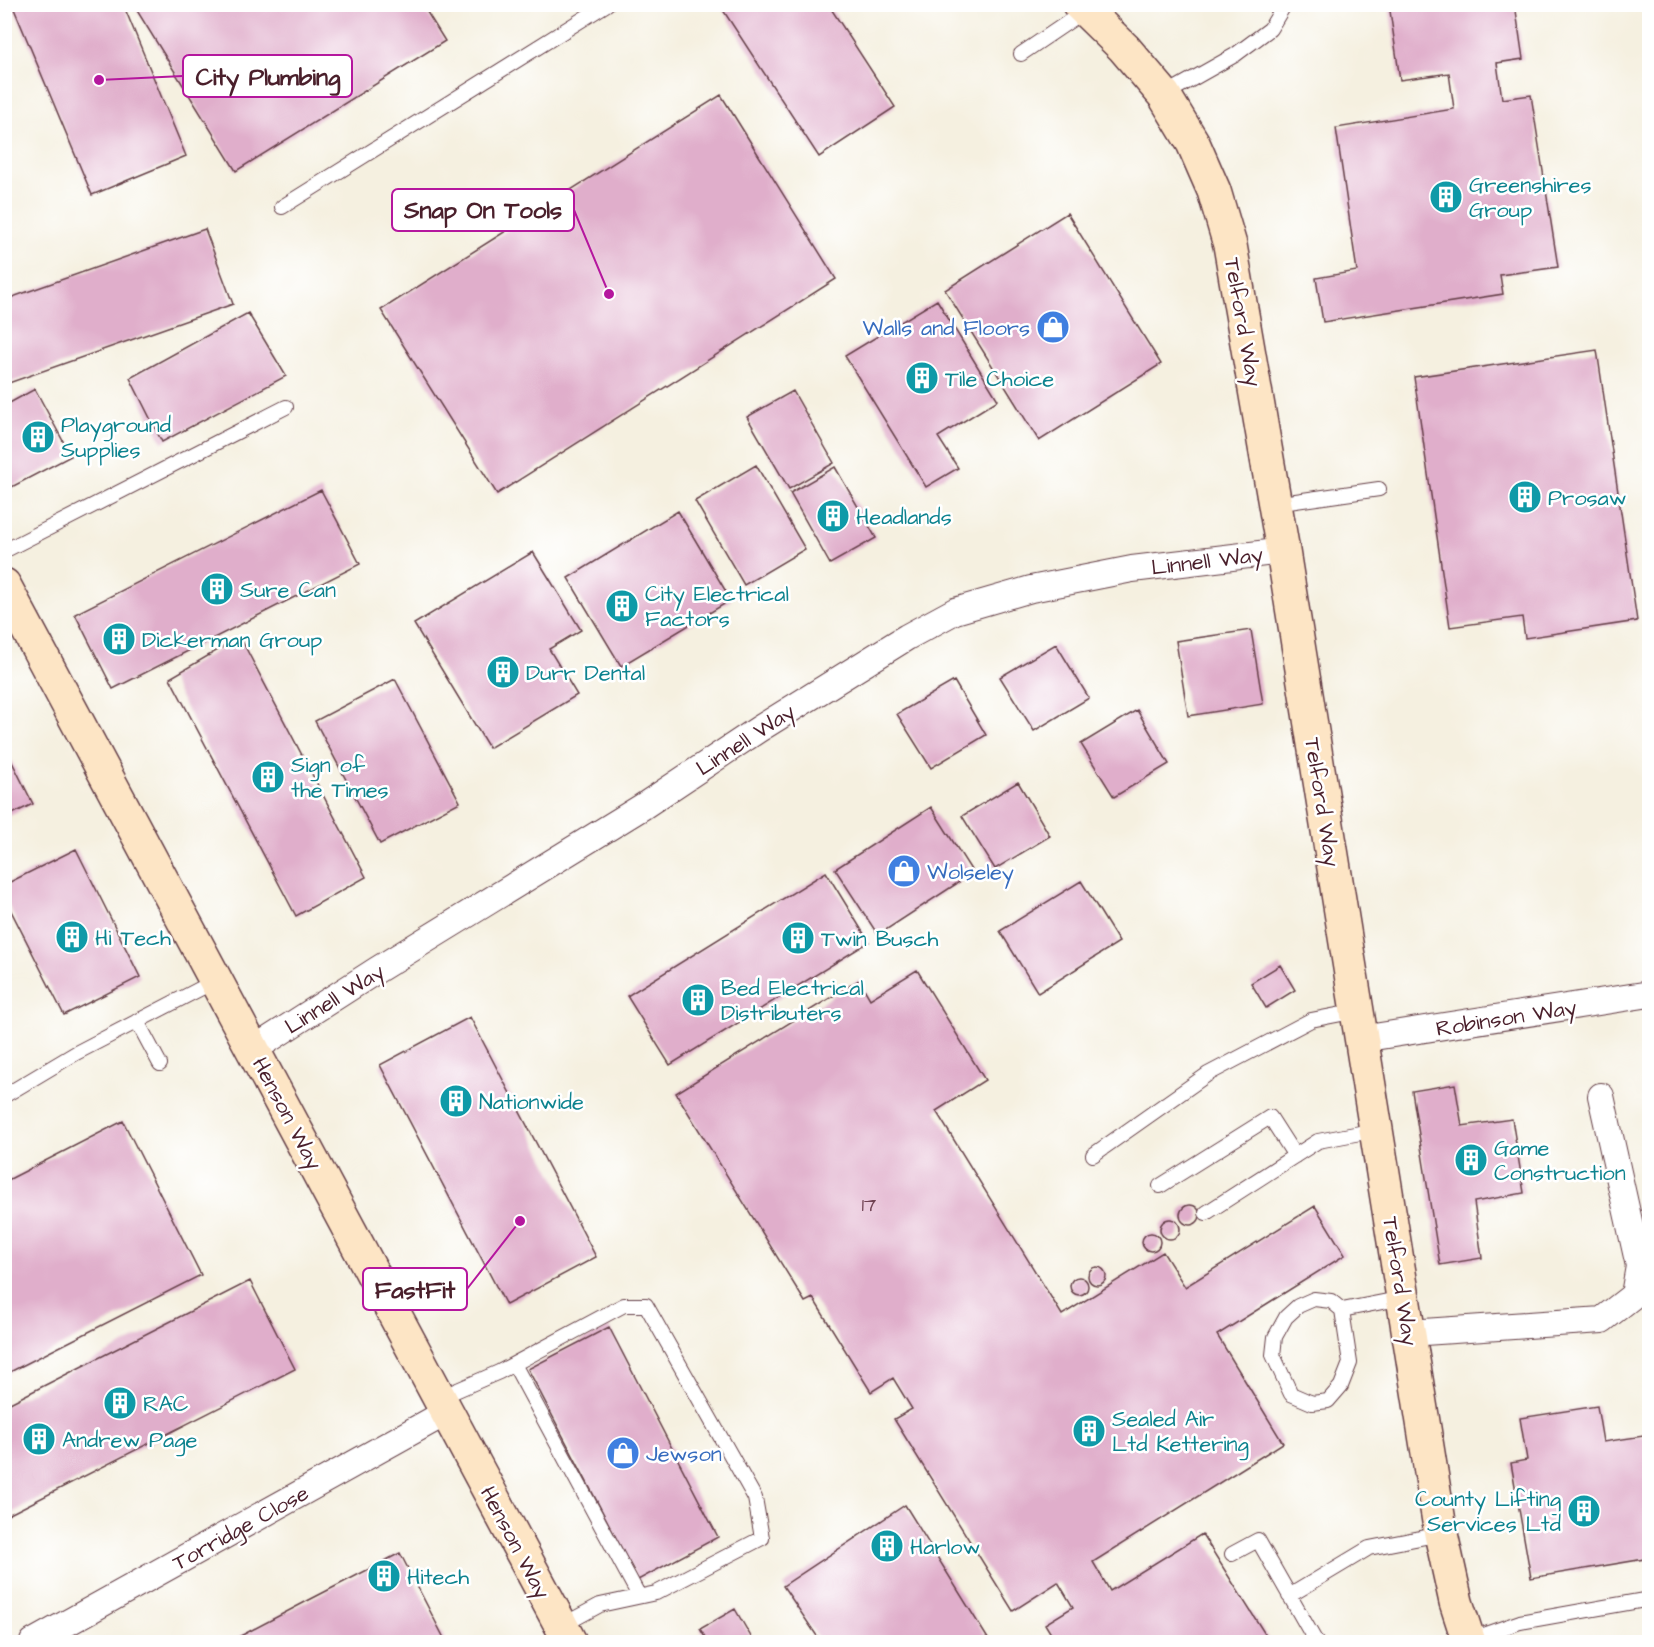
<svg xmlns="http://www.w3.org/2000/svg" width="1654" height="1647" font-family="'Architects Daughter',sans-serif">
<rect width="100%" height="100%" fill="#fff"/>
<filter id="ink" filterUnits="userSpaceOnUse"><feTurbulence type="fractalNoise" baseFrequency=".0167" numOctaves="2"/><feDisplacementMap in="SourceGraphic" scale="12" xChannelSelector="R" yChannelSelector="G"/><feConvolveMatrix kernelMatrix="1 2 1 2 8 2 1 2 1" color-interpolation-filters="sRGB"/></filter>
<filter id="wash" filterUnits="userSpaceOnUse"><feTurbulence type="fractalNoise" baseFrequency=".008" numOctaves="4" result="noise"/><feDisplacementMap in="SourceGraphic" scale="24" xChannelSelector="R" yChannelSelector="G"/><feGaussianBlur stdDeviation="1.35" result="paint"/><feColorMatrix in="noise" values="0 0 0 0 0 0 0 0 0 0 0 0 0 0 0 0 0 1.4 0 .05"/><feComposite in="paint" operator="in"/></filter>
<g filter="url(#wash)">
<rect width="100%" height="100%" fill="#f5f0e0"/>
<g id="blocks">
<path fill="#e0aecb" d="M 12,4 L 123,4 L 186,156 L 92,195 Z
M 143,4 L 422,4 L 445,41 L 236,171 L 136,9 Z
M 719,4 L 828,4 L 895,107 L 819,157 Z
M 1389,4 L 1515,4 L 1523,59 L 1497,63 L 1502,99 L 1531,95 L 1558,267 L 1500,275 L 1503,294 L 1323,322 L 1316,278 L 1357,271 L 1336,128 L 1454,109 L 1449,73 L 1400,80 Z
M 721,95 L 836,279 L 497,494 L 381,310 Z
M 1067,213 L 1161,364 L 1039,441 L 945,290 Z
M 205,229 L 233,304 L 6,384 L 4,300 Z
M 937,300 L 998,400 L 938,437 L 958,468 L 926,487 L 845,356 Z
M 248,313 L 286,376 L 162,442 L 130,378 Z
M 1597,350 L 1637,621 L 1525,638 L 1522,617 L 1450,627 L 1414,377 Z
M 35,389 L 71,456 L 4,491 L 4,406 Z
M 793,391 L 834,463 L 789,489 L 747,417 Z
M 756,465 L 805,549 L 744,585 L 695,501 Z
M 835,467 L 876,538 L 830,564 L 790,493 Z
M 321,490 L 360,564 L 113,689 L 75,614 Z
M 678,511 L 731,600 L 621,666 L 568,578 Z
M 533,552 L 581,630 L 549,649 L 577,695 L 489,748 L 414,624 Z
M 1251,630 L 1263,704 L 1188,716 L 1176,641 Z
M 240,637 L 366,877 L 296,916 L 170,678 Z
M 1056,644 L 1089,698 L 1034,731 L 1000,677 Z
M 395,679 L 460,802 L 380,844 L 315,721 Z
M 954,681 L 986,735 L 931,768 L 897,714 Z
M 1137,710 L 1169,764 L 1114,797 L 1081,744 Z
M 4,746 L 33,804 L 4,818 Z
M 1018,782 L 1050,836 L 995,869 L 962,816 Z
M 931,807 L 973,873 L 878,935 L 835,869 Z
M 76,849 L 140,977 L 64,1015 L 4,897 L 4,885 Z
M 826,872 L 869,942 L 670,1065 L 627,996 Z
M 1081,881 L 1119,942 L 1038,993 L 1000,931 Z
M 1280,965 L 1295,990 L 1266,1008 L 1251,983 Z
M 917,970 L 985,1080 L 936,1111 L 1062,1315 L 1163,1252 L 1185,1287 L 1315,1206 L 1345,1255 L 1217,1335 L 1283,1443 L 1093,1562 L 1110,1591 L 1202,1534 L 1270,1642 L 1056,1642 L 1045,1624 L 1073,1607 L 1058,1582 L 1013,1611 L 894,1419 L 912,1409 L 893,1378 L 871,1392 L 813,1298 L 805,1302 L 676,1093 L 859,980 L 870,999 Z
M 470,1017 L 596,1257 L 506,1305 L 380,1065 Z
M 1455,1084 L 1462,1126 L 1512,1119 L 1524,1193 L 1474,1202 L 1482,1258 L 1440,1265 L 1412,1091 Z
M 123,1121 L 201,1275 L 4,1375 L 4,1182 Z
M1180 1215a10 10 0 1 1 20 0a10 10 0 1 1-20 0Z
M1160 1229a10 10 0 1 1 20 0a10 10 0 1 1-20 0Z
M1142 1242a9 9 0 1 1 18 0a9 9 0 1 1-18 0Z
M1088 1276a9 9 0 1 1 18 0a9 9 0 1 1-18 0Z
M1070 1286a9 9 0 1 1 18 0a9 9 0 1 1-18 0Z
M 250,1281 L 295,1369 L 4,1517 L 4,1406 Z
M 609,1327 L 718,1537 L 638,1580 L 528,1369 Z
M 1597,1406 L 1603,1442 L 1650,1435 L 1650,1558 L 1531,1578 L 1511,1463 L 1527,1460 L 1520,1418 Z
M 905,1505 L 990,1642 L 821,1642 L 783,1586 Z
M 400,1553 L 446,1642 L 229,1642 L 311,1599 Z
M 735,1609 L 754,1642 L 708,1642 L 700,1629 Z"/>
</g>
</g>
<g filter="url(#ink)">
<use href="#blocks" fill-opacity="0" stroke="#643e46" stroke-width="1.5"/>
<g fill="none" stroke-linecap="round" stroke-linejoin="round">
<g stroke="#643e46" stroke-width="16">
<path id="lane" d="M 1021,54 L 1086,10
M 1164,95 L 1235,55 L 1270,29 L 1285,4
M 282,207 L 607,4
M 1275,504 L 1379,489
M 4,551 L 286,407
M 137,1021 L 160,1064
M 4,1096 L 76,1053 L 217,980
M 1093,1155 L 1208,1074 L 1311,1020 L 1357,1011
M 1160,1186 L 1270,1117 L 1295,1156
M 1206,1213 L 1318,1141 L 1376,1130
M 1314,1299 L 1331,1301 L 1342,1310 L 1350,1363 L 1341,1386 L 1328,1401 L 1312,1403 L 1291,1394 L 1273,1355 L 1275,1337 L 1286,1317 L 1298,1306 Z
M 1342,1310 L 1403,1298
M 514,1364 L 639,1596
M 439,1398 L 499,1372 L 624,1305 L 646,1305 L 755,1498 L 762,1538 L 656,1593 L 600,1605 L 561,1626
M 1232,1554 L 1258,1540 L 1316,1642
M 1289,1596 L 1369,1548 L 1441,1534
M 1468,1640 L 1520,1622 L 1650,1599"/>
</g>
<g stroke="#643e46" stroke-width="28">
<path id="street" d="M 1361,1039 L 1650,994
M 254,1049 L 377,970 L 642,807 L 759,729 L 907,637 L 955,611 L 1031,589 L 1132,569 L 1283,551
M 1409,1333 L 1602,1320 L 1634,1295 L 1639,1266 L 1601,1096
M 33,1642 L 447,1412"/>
</g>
<g stroke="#643e46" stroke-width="36">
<path id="secondary" d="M 1079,4 L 1124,48 L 1164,95 L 1193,143 L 1214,191 L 1230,245 L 1283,551 L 1441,1534 L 1456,1602 L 1469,1642
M 4,585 L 570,1642"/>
</g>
<use href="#lane" stroke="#fff" stroke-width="14"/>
<use href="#street" stroke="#fff" stroke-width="26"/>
<use href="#secondary" stroke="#fde5c5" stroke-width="33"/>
</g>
</g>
<defs>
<g id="building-disc" transform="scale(1.725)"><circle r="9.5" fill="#0f9aa8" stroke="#fff"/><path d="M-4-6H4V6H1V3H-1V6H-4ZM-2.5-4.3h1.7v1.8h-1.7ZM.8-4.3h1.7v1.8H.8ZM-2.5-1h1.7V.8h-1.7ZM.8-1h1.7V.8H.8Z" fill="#fff"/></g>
<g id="shop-disc" transform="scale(1.725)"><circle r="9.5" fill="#3f7fe0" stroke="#fff"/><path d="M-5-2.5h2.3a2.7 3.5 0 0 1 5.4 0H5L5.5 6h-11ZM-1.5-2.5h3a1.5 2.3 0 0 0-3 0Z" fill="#fff"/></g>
</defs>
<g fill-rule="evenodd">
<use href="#building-disc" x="1446" y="197"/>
<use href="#shop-disc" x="1053" y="327"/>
<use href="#building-disc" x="922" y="378"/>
<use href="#building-disc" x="38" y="437"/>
<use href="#building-disc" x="1525" y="497"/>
<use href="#building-disc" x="833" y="516"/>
<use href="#building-disc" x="217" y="589"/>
<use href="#building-disc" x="622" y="606"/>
<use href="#building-disc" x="119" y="639"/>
<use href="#building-disc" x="503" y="672"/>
<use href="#building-disc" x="268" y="777"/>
<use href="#shop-disc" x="904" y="871"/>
<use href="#building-disc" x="72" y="937"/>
<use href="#building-disc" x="798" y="938"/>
<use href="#building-disc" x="698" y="1000"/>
<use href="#building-disc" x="456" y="1101"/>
<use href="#building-disc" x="1471" y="1160"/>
<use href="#building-disc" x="120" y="1403"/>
<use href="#building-disc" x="1089" y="1431"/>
<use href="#building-disc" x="39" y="1439"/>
<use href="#shop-disc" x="623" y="1453"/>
<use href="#building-disc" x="1584" y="1511"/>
<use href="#building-disc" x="887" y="1546"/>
<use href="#building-disc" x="384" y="1576"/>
</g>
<g text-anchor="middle" stroke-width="5" stroke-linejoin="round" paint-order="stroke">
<g font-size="20" fill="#704353">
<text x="869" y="1211">17</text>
</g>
<g font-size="22" fill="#0d838f" stroke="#fff" text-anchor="start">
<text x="1469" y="192">Greenshires<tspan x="1469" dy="25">Group</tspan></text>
<text x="945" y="386">Tile Choice</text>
<text x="61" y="432">Playground<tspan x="61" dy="25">Supplies</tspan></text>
<text x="1548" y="505">Prosaw</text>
<text x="856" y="524">Headlands</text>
<text x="240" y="597">Sure Can</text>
<text x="645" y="601">City Electrical<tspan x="645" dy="25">Factors</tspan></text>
<text x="142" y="647">Dickerman Group</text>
<text x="526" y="680">Durr Dental</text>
<text x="291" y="772">Sign of<tspan x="291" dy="25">the Times</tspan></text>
<text x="95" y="945">Hi Tech</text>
<text x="821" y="946">Twin Busch</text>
<text x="721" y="995">Bed Electrical<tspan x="721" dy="25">Distributers</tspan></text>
<text x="479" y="1109">Nationwide</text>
<text x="1494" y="1155">Game<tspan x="1494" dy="25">Construction</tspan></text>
<text x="143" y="1411">RAC</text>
<text x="1112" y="1426">Sealed Air<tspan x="1112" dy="25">Ltd Kettering</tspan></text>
<text x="62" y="1447">Andrew Page</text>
<text x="1561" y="1506" text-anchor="end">County Lifting<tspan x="1561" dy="25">Services Ltd</tspan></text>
<text x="910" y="1554">Harlow</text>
<text x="407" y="1584">Hitech</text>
</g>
<g font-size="22" fill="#4a1f2b" stroke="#fff">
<text transform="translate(1244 322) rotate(80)" y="8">Telford Way</text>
<text transform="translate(1207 560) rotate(-7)" y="8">Linnell Way</text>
<text transform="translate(745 739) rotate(-33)" y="8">Linnell Way</text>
<text transform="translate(1323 802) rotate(81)" y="8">Telford Way</text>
<text transform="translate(334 998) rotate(-32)" y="8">Linnell Way</text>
<text transform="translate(1506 1017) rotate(-9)" y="8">Robinson Way</text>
<text transform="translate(288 1113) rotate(62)" y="8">Henson Way</text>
<text transform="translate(1401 1281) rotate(81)" y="8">Telford Way</text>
<text transform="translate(240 1527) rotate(-29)" y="8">Torridge Close</text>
<text transform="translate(516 1542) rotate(62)" y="8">Henson Way</text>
</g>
<g font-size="22" fill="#366cbe" stroke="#fff" text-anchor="start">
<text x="1030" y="335" text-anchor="end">Walls and Floors</text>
<text x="927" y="879">Wolseley</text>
<text x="646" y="1461">Jewson</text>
</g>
</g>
<path fill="none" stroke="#b5179e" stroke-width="2" d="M99 80L183 76M609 294L574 210M520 1221L467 1289"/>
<g fill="#b5179e" stroke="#fff" stroke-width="2">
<circle cx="99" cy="80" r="6"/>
<circle cx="609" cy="294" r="6"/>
<circle cx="520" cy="1221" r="6"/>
</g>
<g fill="#fff" stroke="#b5179e" stroke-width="2">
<rect x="183" y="55" width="169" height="42" rx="6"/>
<rect x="392" y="189" width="182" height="42" rx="6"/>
<rect x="363" y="1268" width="104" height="42" rx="6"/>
</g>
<g font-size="24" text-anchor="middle" font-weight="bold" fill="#4a1f2b">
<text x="268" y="85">City Plumbing</text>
<text x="483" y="218">Snap On Tools</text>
<text x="415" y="1298">FastFit</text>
</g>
<rect width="1654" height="1647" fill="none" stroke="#fff" stroke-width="24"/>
</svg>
